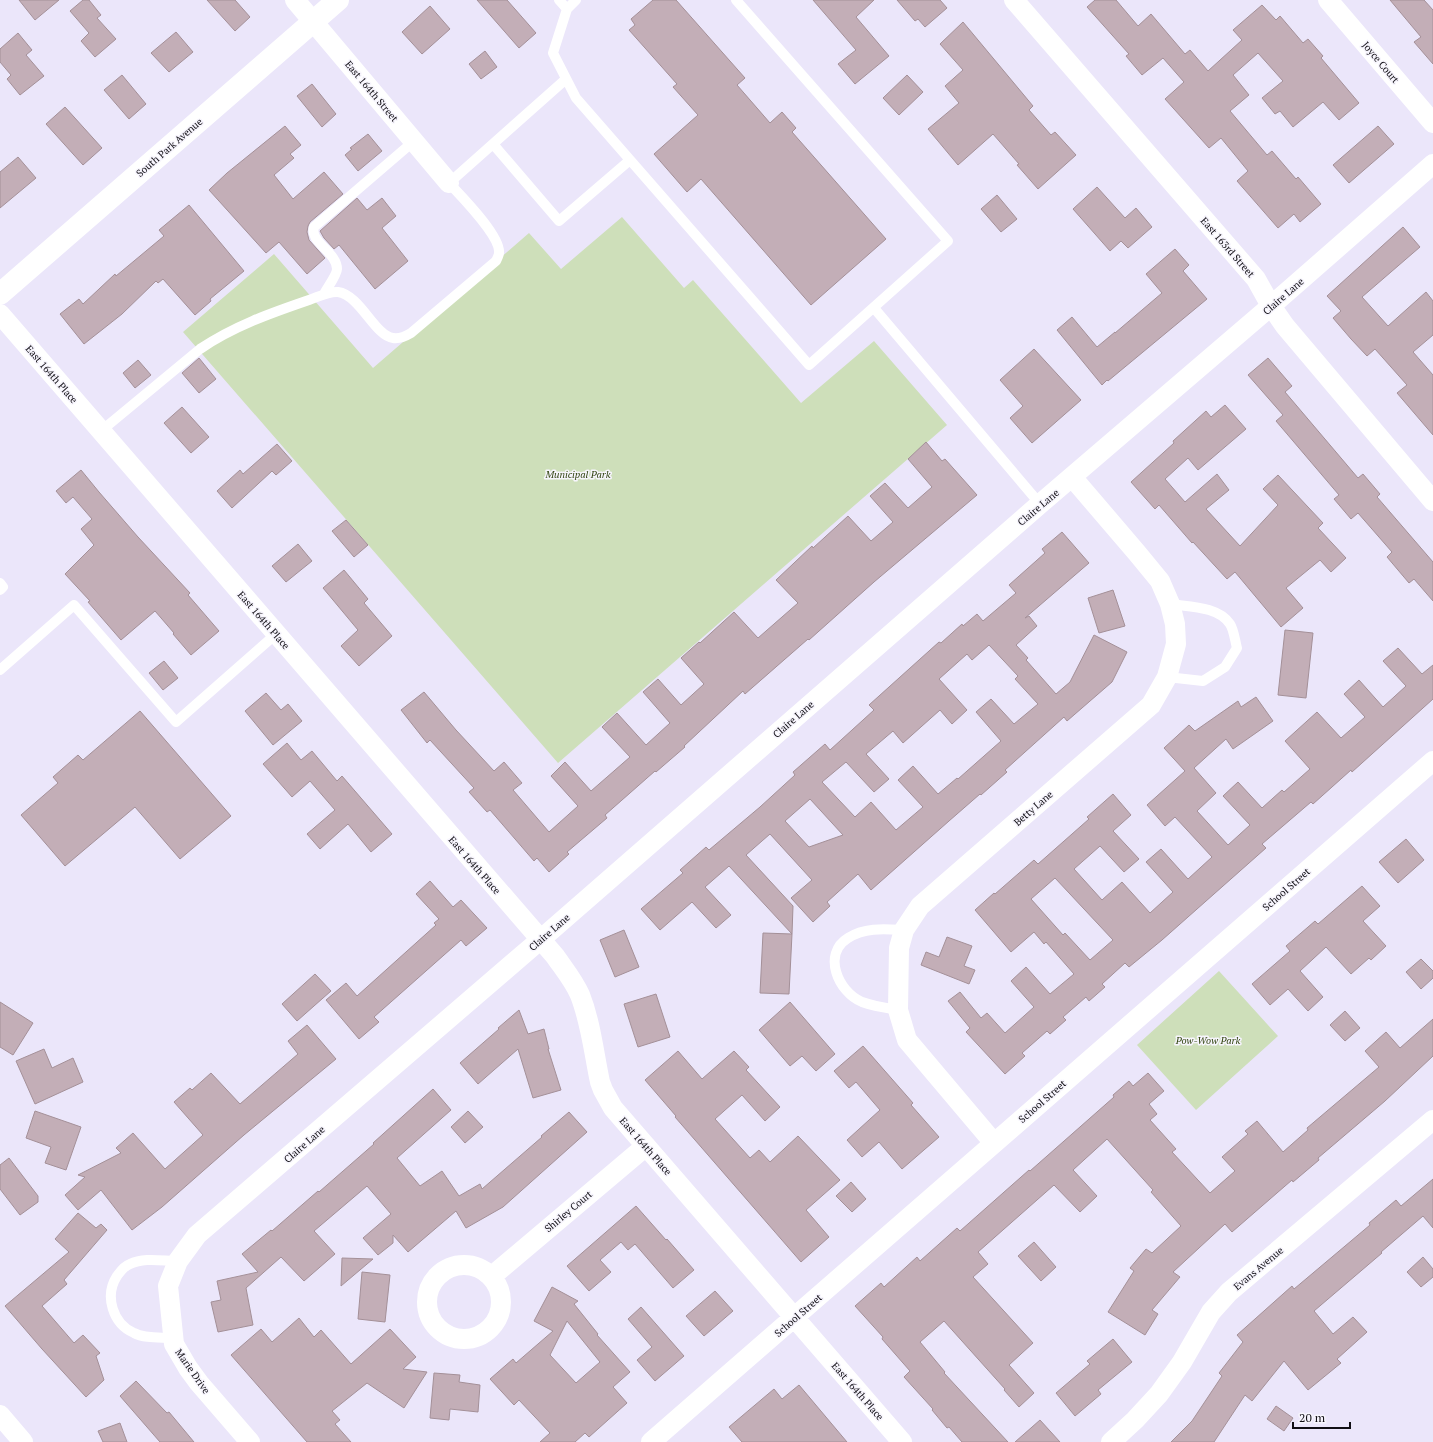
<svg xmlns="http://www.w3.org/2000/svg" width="1433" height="1442" font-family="'PT Serif',serif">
<rect width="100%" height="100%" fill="#ebe6fa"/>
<path fill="#cedfba" d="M 622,217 L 684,288 L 693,280 L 801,403 L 874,341 L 947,425 L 558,763 L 183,332 L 274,254 L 373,368 L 529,233 L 561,269 Z
M 1219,971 L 1278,1036 L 1196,1110 L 1137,1045 Z"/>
<path fill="#c3aeb7" stroke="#a49098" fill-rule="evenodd" d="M 19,0 L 59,0 L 35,20 Z
M 83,0 L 89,0 L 101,15 L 97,18 L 116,39 L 95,57 L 81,41 L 89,33 L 70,11 Z
M 207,0 L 235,0 L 250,17 L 235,31 Z
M 477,0 L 507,0 L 536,33 L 519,48 Z
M 653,0 L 676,0 L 745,78 L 737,85 L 770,123 L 782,112 L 796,128 L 792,132 L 886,239 L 811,305 L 701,179 L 687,192 L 654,154 L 698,115 L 673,87 L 677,84 L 629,30 L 635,25 L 631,19 Z
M 813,0 L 874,0 L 856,17 L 889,56 L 855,84 L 838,64 L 856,50 Z
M 897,0 L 940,0 L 947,8 L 925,27 L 918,19 L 915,21 Z
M 1095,0 L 1116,0 L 1138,26 L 1151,14 L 1185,54 L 1190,50 L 1208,71 L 1242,40 L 1233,30 L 1262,5 L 1276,20 L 1280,16 L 1303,43 L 1308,39 L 1323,56 L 1321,58 L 1359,103 L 1339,120 L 1323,102 L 1293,127 L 1280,111 L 1275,114 L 1262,98 L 1283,81 L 1258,53 L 1233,75 L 1249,95 L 1230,111 L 1267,155 L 1272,151 L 1296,179 L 1298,177 L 1321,204 L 1300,222 L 1294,214 L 1278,228 L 1237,181 L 1248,171 L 1221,138 L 1209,148 L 1165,99 L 1184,82 L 1163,58 L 1142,75 L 1126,56 L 1129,54 L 1087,7 Z
M 1390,0 L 1424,0 L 1433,10 L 1433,64 L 1414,42 L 1421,37 Z
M 430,6 L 450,29 L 422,54 L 402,32 Z
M 963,22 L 1033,106 L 1029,110 L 1051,135 L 1055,132 L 1076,155 L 1038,189 L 1017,165 L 1019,164 L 993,134 L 958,165 L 928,129 L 959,103 L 945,86 L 963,70 L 940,44 Z
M 176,32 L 193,52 L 169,72 L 151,53 Z
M 18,33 L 32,50 L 26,55 L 44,76 L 20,95 L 7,79 L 11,75 L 0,62 L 0,49 Z
M 485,51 L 497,67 L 481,79 L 469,64 Z
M 122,75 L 146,104 L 129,119 L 104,90 Z
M 907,75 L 923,92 L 899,115 L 883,98 Z
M 312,84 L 336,114 L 322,127 L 297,96 Z
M 65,107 L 102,148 L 83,165 L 46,124 Z
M 285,126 L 301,145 L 290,154 L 294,158 L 274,175 L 293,199 L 324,172 L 343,194 L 310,222 L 308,226 L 307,232 L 309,240 L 325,258 L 307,274 L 279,242 L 266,253 L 209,190 L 227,173 Z
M 1378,126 L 1394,144 L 1349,183 L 1333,165 Z
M 368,134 L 382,151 L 358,171 L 345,155 L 352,149 L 350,148 Z
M 18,157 L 36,178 L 0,208 L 0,172 Z
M 1097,187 L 1125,218 L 1136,208 L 1152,227 L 1128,248 L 1121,241 L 1110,251 L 1073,209 Z
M 997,195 L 1017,219 L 1001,232 L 981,209 Z
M 357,198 L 367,210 L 382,198 L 396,216 L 382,228 L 408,261 L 375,289 L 339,245 L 334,249 L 324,238 L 320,231 Z
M 189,205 L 244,271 L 210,299 L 211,301 L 195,315 L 163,279 L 158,283 L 156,281 L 122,314 L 84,344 L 60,314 L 79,299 L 83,304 L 115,274 L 116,276 L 164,236 L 159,230 Z
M 1403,227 L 1420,247 L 1362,297 L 1388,326 L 1426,292 L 1433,301 L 1433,335 L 1413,352 L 1433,375 L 1433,435 L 1397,393 L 1407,385 L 1375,349 L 1367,356 L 1351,339 L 1333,318 L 1341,311 L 1327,296 Z
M 1175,249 L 1189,265 L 1183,271 L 1207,299 L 1108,381 L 1107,380 L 1102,385 L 1057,330 L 1072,317 L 1097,347 L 1115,332 L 1115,333 L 1162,293 L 1146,274 Z
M 1034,349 L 1081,400 L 1032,443 L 1010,418 L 1023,406 L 1000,380 Z
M 199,358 L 216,379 L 199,393 L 182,373 Z
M 1268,358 L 1292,386 L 1285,392 L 1358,478 L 1363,474 L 1380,494 L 1377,497 L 1433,562 L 1433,601 L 1414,579 L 1409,583 L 1387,557 L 1392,552 L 1358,513 L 1351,519 L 1334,499 L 1339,495 L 1276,421 L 1283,415 L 1248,375 Z
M 138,360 L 151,375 L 135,388 L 123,373 Z
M 1225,405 L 1246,429 L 1198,470 L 1188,458 L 1165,479 L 1185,502 L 1217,474 L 1229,490 L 1206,509 L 1240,546 L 1278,505 L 1263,489 L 1278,475 L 1323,523 L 1318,528 L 1346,558 L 1331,572 L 1320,560 L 1286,588 L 1303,608 L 1281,627 L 1235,572 L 1227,579 L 1193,542 L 1192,543 L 1159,505 L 1155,509 L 1131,482 L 1174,443 L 1173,441 L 1206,411 L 1211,417 Z
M 182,407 L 209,437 L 191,453 L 164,423 Z
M 926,442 L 942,461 L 945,459 L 977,495 L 874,582 L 809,640 L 808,639 L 745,694 L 743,691 L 684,746 L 685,747 L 656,772 L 655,771 L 605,815 L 607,818 L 567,852 L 569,854 L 549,872 L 537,858 L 534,861 L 490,810 L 487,812 L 469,792 L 474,788 L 430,740 L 427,743 L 401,710 L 424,692 L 456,730 L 494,771 L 504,762 L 522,783 L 513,790 L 549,832 L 578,806 L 551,776 L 565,762 L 591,791 L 630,757 L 602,727 L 617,713 L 646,745 L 670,723 L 643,692 L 658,679 L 681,705 L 704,684 L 681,658 L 699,642 L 700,643 L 734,612 L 758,638 L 798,603 L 776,580 L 812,546 L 813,548 L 848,516 L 871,541 L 893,522 L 870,496 L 885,483 L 908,508 L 932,487 L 908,459 Z
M 277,444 L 292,461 L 276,475 L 272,471 L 232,508 L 217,491 L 240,470 L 243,474 Z
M 81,470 L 99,492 L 138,537 L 190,593 L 188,595 L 219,631 L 191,655 L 173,634 L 174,633 L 155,611 L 121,640 L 88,602 L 90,601 L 65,574 L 94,545 L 81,529 L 92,519 L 73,497 L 66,503 L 56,491 Z
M 346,520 L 368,545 L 354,557 L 332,531 Z
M 1062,532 L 1089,563 L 1025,618 L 1029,616 L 1037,626 L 1016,645 L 1028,658 L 1026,660 L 1056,694 L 1070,682 L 1094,635 L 1127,652 L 1112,682 L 1067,721 L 1064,717 L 1005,770 L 1007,772 L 981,795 L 980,794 L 949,821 L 871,890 L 858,874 L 827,902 L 830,906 L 813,922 L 791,898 L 812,880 L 770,834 L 746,855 L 793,906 L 792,934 L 729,866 L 705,887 L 731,915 L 716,928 L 692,902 L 660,930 L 641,909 L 683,873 L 680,870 L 706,847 L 709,850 L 760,807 L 795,775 L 793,772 L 825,744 L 830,750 L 874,710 L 869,705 L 939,642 L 941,643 L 962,624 L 963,626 L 977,614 L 983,621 L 1016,593 L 1009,585 L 1045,553 L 1042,549 ZM 989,645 L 1018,676 L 1015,679 L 1038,704 L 1014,724 L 991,699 L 976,712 L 1001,741 L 958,779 L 957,778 L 938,794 L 913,766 L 898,780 L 923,807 L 896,830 L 871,802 L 855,817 L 822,782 L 846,762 L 874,792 L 889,779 L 866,754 L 893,731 L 903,743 L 940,710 L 952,724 L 967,710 L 939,679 L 967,654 L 972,660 ZM 810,799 L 843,835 L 809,847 L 785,821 Z
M 298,544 L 312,561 L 286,582 L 272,566 Z
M 344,570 L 368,599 L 364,603 L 392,636 L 359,666 L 341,646 L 358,630 L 323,588 Z
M 1113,590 L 1125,626 L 1099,633 L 1088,598 Z
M 1285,630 L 1313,633 L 1306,698 L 1278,695 Z
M 1398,648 L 1422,674 L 1433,665 L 1433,699 L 1352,772 L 1351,770 L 1313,804 L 1311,802 L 1262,844 L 1266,848 L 1162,940 L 1129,967 L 1125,963 L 1102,984 L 1105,987 L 1089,1001 L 1086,997 L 1063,1017 L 1066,1020 L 1050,1034 L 1047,1031 L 1022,1053 L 1025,1056 L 1005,1074 L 966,1032 L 970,1028 L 948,1001 L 960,992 L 981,1018 L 987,1013 L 1005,1033 L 1034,1007 L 1011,981 L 1026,967 L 1050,994 L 1074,974 L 1046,942 L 1044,944 L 1034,932 L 1011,952 L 975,910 L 994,893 L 995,894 L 1034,860 L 1038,864 L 1089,819 L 1087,817 L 1113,794 L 1131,815 L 1113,831 L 1139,859 L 1124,872 L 1100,846 L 1074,869 L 1102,900 L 1122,882 L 1150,913 L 1173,892 L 1146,862 L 1161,849 L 1188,879 L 1212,857 L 1175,817 L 1165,826 L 1147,805 L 1185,771 L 1164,748 L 1189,725 L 1195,731 L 1238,701 L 1241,707 L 1256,697 L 1273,721 L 1233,749 L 1226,739 L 1194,768 L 1216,793 L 1197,811 L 1228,845 L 1250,825 L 1223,796 L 1238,782 L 1262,808 L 1282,790 L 1284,792 L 1310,769 L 1285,741 L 1317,712 L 1341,738 L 1365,717 L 1344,694 L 1359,680 L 1383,707 L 1406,686 L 1383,661 ZM 1055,878 L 1113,940 L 1090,960 L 1065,933 L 1063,935 L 1031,899 Z
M 164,661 L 178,678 L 163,690 L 149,673 Z
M 266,693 L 281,710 L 288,704 L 302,721 L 273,745 L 245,711 Z
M 140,711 L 231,816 L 180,859 L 135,807 L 65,866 L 21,815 L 58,783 L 53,777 L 78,755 L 83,760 Z
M 287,743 L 301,760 L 312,751 L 337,781 L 342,776 L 392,834 L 371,852 L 348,824 L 320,849 L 307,834 L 335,810 L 310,781 L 292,797 L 263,764 Z
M 1406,839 L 1424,860 L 1398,883 L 1379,862 Z
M 430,881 L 453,907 L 461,900 L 487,928 L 466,946 L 461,940 L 374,1017 L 379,1022 L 359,1039 L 326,1000 L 346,983 L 357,996 L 436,925 L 434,923 L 439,919 L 416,894 Z
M 1362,886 L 1380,906 L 1363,921 L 1386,946 L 1371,960 L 1369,958 L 1351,974 L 1326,947 L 1300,971 L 1323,997 L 1308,1011 L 1288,989 L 1270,1005 L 1252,984 L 1290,951 L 1286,946 L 1315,921 L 1318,924 Z
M 624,930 L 639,967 L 615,977 L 600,940 Z
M 763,933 L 792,934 L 789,994 L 760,993 Z
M 947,937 L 972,946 L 964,966 L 975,970 L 969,984 L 921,965 L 926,952 L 939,957 Z
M 1421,959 L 1433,971 L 1433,978 L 1421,989 L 1406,972 Z
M 315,974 L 331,991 L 297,1021 L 282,1004 Z
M 656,994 L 670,1037 L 638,1047 L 624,1004 Z
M 0,1002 L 33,1023 L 13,1055 L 0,1047 Z
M 790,1002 L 835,1054 L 816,1071 L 802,1056 L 790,1066 L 759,1030 Z
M 519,1010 L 528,1034 L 544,1029 L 549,1049 L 548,1049 L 561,1090 L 533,1098 L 518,1049 L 478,1084 L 460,1063 L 499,1029 L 498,1028 Z
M 1345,1011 L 1360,1028 L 1345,1041 L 1330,1025 Z
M 1433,1019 L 1433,1056 L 1385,1101 L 1318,1158 L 1319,1160 L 1293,1182 L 1292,1180 L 1232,1232 L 1225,1224 L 1173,1272 L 1180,1277 L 1152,1310 L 1158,1314 L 1145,1335 L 1108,1312 L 1134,1271 L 1130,1268 L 1146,1249 L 1152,1253 L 1181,1226 L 1151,1192 L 1153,1190 L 1107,1139 L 1073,1170 L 1097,1196 L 1080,1212 L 1054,1185 L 978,1252 L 988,1264 L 973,1277 L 1033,1343 L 1009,1365 L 1034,1393 L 1019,1407 L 1004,1390 L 1005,1389 L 944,1321 L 920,1342 L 945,1372 L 944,1373 L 1008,1442 L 962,1442 L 949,1427 L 947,1428 L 932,1410 L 933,1409 L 904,1377 L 910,1371 L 882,1339 L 883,1337 L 855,1306 L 881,1283 L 884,1287 L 917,1257 L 920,1261 L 957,1228 L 960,1231 L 1029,1170 L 1030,1171 L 1114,1097 L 1113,1095 L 1129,1081 L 1133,1086 L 1148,1073 L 1164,1091 L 1149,1104 L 1157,1114 L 1150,1120 L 1176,1149 L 1172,1152 L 1210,1193 L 1235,1171 L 1222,1157 L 1248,1134 L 1245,1131 L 1257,1121 L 1283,1152 L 1308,1130 L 1307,1128 L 1379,1067 L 1365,1051 L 1386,1032 L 1400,1048 Z
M 307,1025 L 336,1059 L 244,1135 L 162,1207 L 132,1230 L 101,1190 L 78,1210 L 65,1195 L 85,1177 L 78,1175 L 121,1153 L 116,1148 L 133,1133 L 165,1169 L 203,1135 L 174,1102 L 190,1088 L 192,1090 L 211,1073 L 240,1104 L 298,1054 L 288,1041 Z
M 863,1046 L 913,1103 L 911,1105 L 939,1137 L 902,1169 L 879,1142 L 862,1157 L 847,1140 L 880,1110 L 856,1082 L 849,1088 L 834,1071 Z
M 44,1049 L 52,1068 L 73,1058 L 83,1082 L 35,1104 L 16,1061 Z
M 678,1051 L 702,1079 L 734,1051 L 749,1067 L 746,1070 L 780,1107 L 765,1121 L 742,1095 L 715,1119 L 750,1158 L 759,1150 L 770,1162 L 798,1136 L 840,1180 L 806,1210 L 829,1237 L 801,1262 L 675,1117 L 676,1116 L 645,1080 Z
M 433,1089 L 451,1110 L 397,1158 L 420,1186 L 442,1171 L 459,1196 L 480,1184 L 482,1189 L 542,1137 L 541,1136 L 569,1112 L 587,1132 L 503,1207 L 466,1228 L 456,1211 L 408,1252 L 393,1235 L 393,1243 L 378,1255 L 363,1238 L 391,1214 L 367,1186 L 314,1231 L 335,1254 L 304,1281 L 281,1257 L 246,1288 L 253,1325 L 218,1332 L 211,1302 L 221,1300 L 217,1281 L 258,1272 L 242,1254 L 271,1230 L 272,1231 L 318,1191 L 319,1192 L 374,1144 L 373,1143 Z
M 35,1111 L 81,1127 L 66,1170 L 45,1163 L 51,1147 L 26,1138 Z
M 468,1111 L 483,1127 L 465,1143 L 451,1127 Z
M 9,1158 L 38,1196 L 38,1202 L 20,1215 L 0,1189 L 0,1165 Z
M 1433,1179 L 1433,1228 L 1423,1216 L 1381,1252 L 1382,1253 L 1314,1311 L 1333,1334 L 1353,1317 L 1367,1332 L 1337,1359 L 1341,1363 L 1308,1390 L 1284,1361 L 1252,1401 L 1245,1395 L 1214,1442 L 1171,1442 L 1192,1421 L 1222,1376 L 1219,1373 L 1243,1342 L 1237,1335 L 1292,1286 L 1294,1289 L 1370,1225 L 1369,1223 L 1396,1200 L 1401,1206 Z
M 851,1182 L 866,1199 L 852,1212 L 836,1196 Z
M 636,1206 L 666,1240 L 667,1239 L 694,1270 L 673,1288 L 635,1244 L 628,1250 L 621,1242 L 600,1260 L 611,1272 L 589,1291 L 567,1266 Z
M 78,1213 L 96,1228 L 101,1224 L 107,1230 L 64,1280 L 67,1284 L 42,1306 L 74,1343 L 83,1335 L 100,1353 L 96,1356 L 104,1380 L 86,1397 L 42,1349 L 5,1306 L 69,1252 L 55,1239 Z
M 1034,1242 L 1056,1267 L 1041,1281 L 1018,1256 Z
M 1423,1257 L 1433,1269 L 1433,1277 L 1421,1287 L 1407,1272 Z
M 342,1258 L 373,1259 L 341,1286 Z
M 362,1272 L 390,1275 L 385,1322 L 358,1319 Z
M 552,1287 L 578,1301 L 574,1304 L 598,1334 L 597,1335 L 630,1372 L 613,1387 L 627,1403 L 589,1437 L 585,1433 L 575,1442 L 540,1442 L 550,1433 L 519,1400 L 514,1405 L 490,1379 L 513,1359 L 516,1363 L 553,1331 L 534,1321 ZM 567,1321 L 600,1362 L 576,1383 L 550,1355 Z
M 715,1291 L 733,1311 L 704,1336 L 686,1316 Z
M 641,1307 L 684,1356 L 655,1381 L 637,1360 L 652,1347 L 628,1319 Z
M 299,1318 L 314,1337 L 321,1330 L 351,1364 L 390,1329 L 416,1357 L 403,1369 L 427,1372 L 404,1408 L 367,1383 L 332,1411 L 340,1420 L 335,1424 L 351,1442 L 307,1442 L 231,1355 L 261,1329 L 272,1342 Z
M 1113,1339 L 1132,1362 L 1098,1390 L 1101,1394 L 1075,1416 L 1056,1393 L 1090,1364 L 1087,1361 Z
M 434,1373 L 460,1375 L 459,1382 L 480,1385 L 478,1412 L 450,1409 L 449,1420 L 430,1418 Z
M 136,1381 L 167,1413 L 169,1412 L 194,1442 L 160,1442 L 120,1396 Z
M 799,1385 L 847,1442 L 742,1442 L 729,1427 L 774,1389 L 782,1399 Z
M 1276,1406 L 1293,1418 L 1284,1431 L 1267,1419 Z
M 1040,1420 L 1060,1442 L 1015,1442 Z
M 120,1423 L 127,1442 L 103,1442 L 98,1431 Z"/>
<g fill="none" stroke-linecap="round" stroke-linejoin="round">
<path stroke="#fff" stroke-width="10" d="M 559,0 L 567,9 L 553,53 L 576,98 L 809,365 L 948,241 L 736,0
M 567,9 L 576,0
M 493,144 L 559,221 L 630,160
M 324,294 C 327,288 337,275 337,269 C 337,252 309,242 314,227 L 414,141
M 874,308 L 1040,504
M 101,431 L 200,349 C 234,326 271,313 309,300 C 318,297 329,291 338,292 C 360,295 375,336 393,338 C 399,339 406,336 411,333 L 496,261 C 497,259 499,255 499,253 C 501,236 461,196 449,183 L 566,79
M 0,583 L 3,587 L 0,590
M 0,670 L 74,605 L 176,722 L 276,634
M 1167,677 L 1203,681 L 1225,667 L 1237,648 C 1235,641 1234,630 1230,624 C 1218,606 1189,607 1170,604
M 898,1010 C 886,1008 873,1006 862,1002 C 838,992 822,954 848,938 C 865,927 885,929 904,930
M 173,1338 C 161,1337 145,1339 134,1333 C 113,1324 104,1296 117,1276 C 120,1272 124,1266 130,1264 C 144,1257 163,1261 178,1261"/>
<path stroke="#fff" stroke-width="20" d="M 295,0 L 449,183
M 1014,0 L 1256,279 L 1271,306 L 1285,326 L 1433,501
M 1328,0 L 1433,123
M 0,314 L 555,956 C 564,969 574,981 580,995 C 591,1023 594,1054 600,1082 L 603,1090 L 613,1108 L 902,1442
M 994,1143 L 907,1040 L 898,1010 L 899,948 L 904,930 L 920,906 L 1151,705 L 1167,677 L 1176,644 L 1175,624 L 1170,604 L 1160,581 L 1137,553 L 1072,477
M427 1302a37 37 0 1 1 74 0a37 37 0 1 1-74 0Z
M 491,1277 L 646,1146
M 0,1415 L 23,1442
M 250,1442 L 199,1383 L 188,1368 L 174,1344 L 168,1286 L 178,1261 L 197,1235 L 540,940 L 1040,504 L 1271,306 L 1433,164
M 651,1442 L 1433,761
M 1111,1442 L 1135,1420 L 1159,1394 L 1182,1362 L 1211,1312 L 1229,1292 L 1433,1120"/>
<path stroke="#fff" stroke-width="22" d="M 0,294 L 338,0"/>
</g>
<g text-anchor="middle" stroke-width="3" stroke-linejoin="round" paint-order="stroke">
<g font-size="10" fill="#100e14" stroke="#f7f5fd">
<text transform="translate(1381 62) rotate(50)" y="4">Joyce Court</text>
<text transform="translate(372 91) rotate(50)" y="4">East 164th Street</text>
<text transform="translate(169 147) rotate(-41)" y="4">South Park Avenue</text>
<text transform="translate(1228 247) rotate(49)" y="4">East 163rd Street</text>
<text transform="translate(1283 296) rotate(-41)" y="4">Claire Lane</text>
<text transform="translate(52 374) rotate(49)" y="4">East 164th Place</text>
<text transform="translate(1038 507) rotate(-40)" y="4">Claire Lane</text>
<text transform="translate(264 620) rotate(49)" y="4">East 164th Place</text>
<text transform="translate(793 719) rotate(-41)" y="4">Claire Lane</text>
<text transform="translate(1033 808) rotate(-41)" y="4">Betty Lane</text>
<text transform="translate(475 865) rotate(49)" y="4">East 164th Place</text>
<text transform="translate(1286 889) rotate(-41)" y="4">School Street</text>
<text transform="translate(549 932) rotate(-41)" y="4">Claire Lane</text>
<text transform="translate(1042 1101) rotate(-41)" y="4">School Street</text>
<text transform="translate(304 1144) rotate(-41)" y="4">Claire Lane</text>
<text transform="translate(646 1146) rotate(49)" y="4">East 164th Place</text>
<text transform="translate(568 1211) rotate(-40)" y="4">Shirley Court</text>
<text transform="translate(1258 1268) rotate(-40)" y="4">Evans Avenue</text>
<text transform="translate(798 1315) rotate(-41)" y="4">School Street</text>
<text transform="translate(193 1371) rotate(55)" y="4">Marie Drive</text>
<text transform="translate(858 1391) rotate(49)" y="4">East 164th Place</text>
</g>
<g font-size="10" font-style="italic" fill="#324511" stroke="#f7f5fd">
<text x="578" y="478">Municipal Park</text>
<text x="1208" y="1044">Pow-Wow Park</text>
</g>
</g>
<path d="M1293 1422v6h57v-6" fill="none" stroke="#100e14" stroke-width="2"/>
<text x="1299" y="1422" font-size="12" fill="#100e14" stroke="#f7f5fd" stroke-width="3" paint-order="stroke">20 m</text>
</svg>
